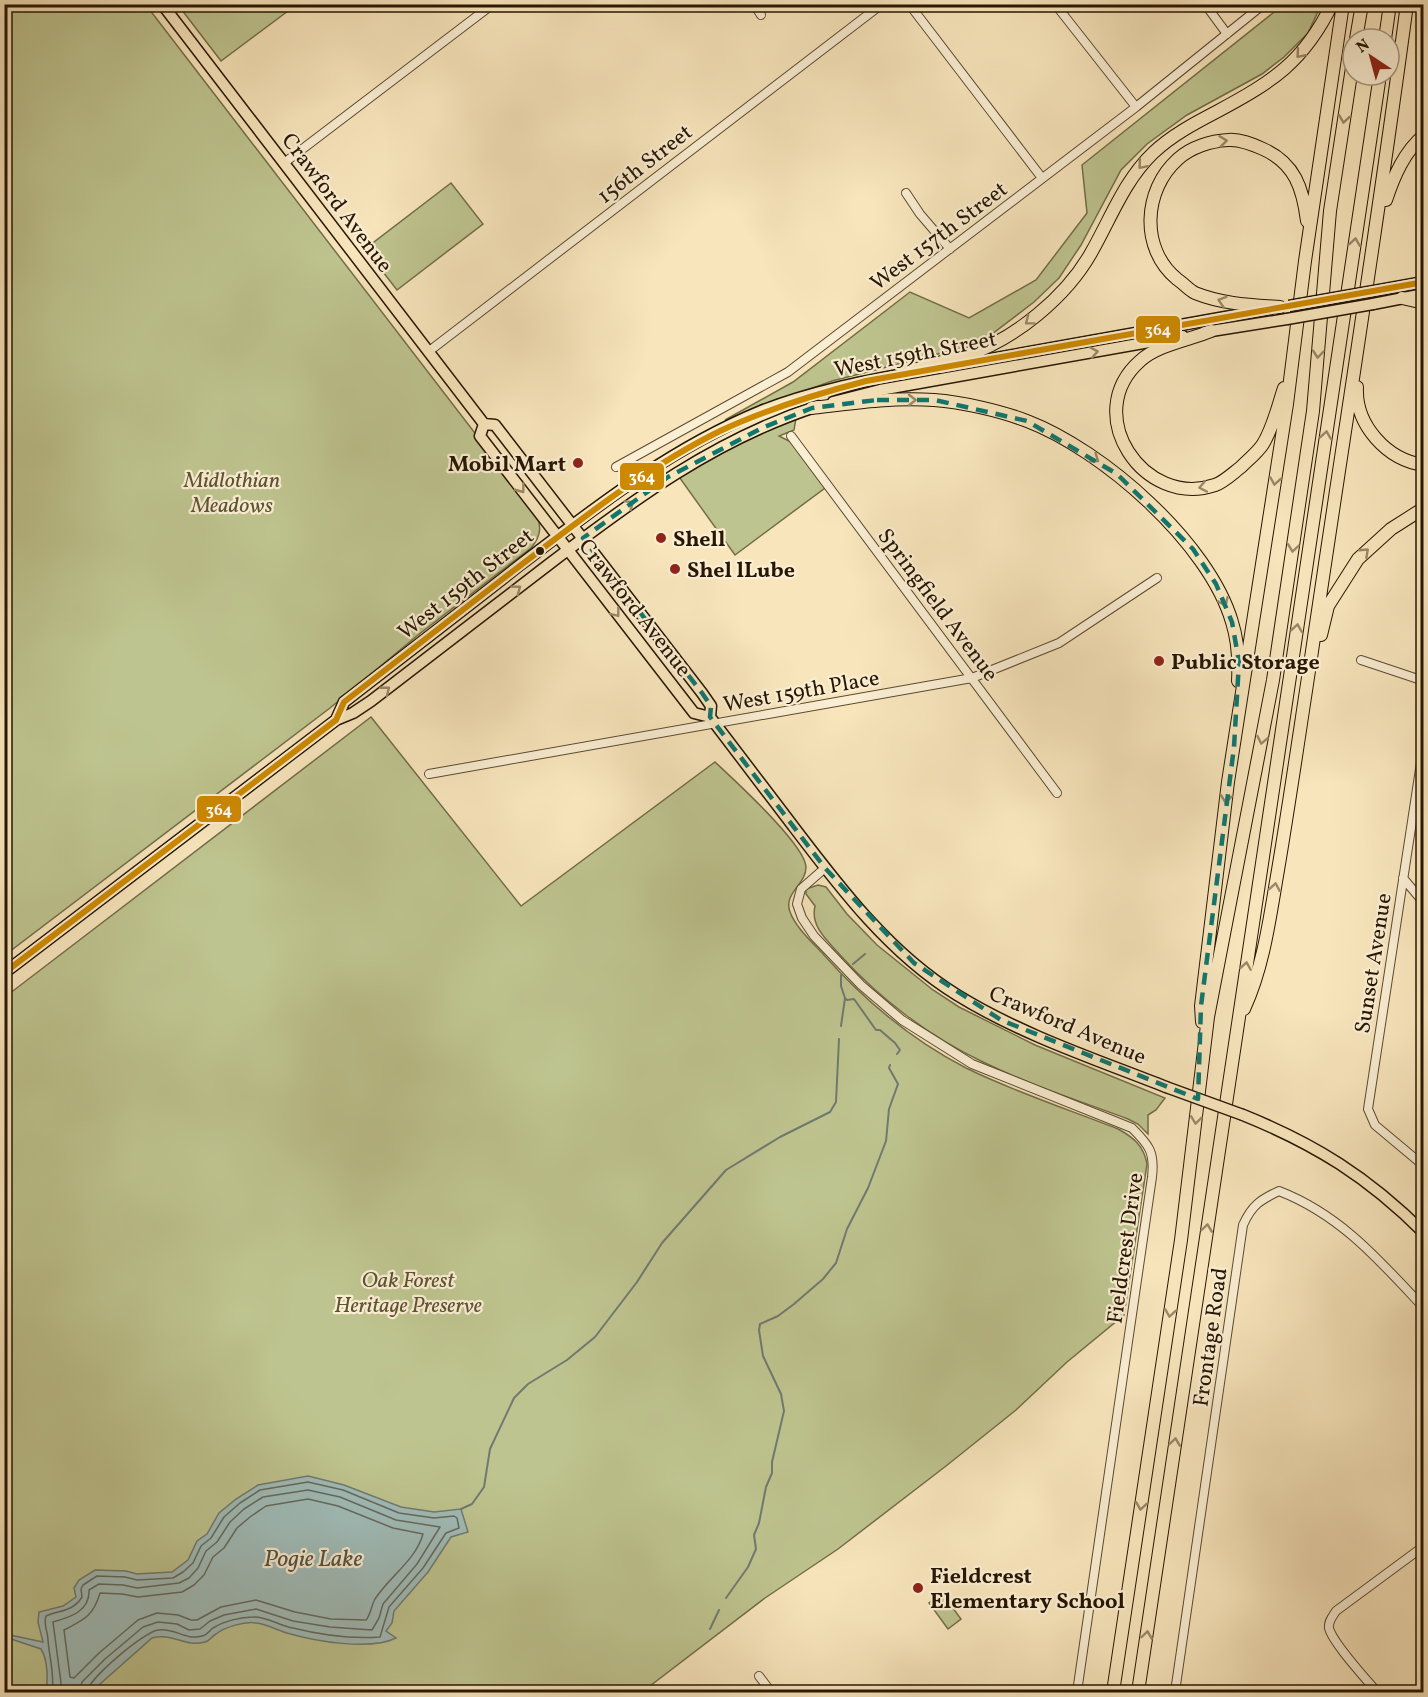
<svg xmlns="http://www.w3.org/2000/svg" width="1428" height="1697" font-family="Vollkorn,serif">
<rect width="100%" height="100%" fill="#f8e5bc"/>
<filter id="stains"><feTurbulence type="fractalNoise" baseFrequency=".00333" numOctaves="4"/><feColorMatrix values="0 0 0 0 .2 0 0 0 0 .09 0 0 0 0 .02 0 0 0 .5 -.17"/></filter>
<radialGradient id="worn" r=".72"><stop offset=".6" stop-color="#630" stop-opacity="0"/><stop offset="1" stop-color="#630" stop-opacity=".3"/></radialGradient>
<path fill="#bec48f" stroke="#726d48" stroke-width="1.5" d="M 4,5 L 146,5 L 534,510 C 542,525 542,535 531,548 L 418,635 L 330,708 L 5,955 Z
M 178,5 L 296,5 L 221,61 Z
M 1283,5 L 1321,5 L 1308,33 L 1284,57 L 1262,74 L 1187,115 L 1147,144 L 1121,170 L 1081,245 L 1059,278 L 1034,302 L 992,334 L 969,346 L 832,381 L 725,420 L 793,382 L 910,292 L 969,318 L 1036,280 L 1087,213 L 1082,165 Z
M 451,183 L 483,224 L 397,290 L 365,249 Z
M 796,418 L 794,430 L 779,436 L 791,442 L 825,488 L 735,555 L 677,474 L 714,455 Z
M 371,717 L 521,906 L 715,762 C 733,779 805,844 806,867 C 806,885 783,893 790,912 C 796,928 813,943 824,955 C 864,1000 912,1040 966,1068 C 1015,1092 1067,1109 1118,1129 C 1133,1137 1144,1146 1147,1164 L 1124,1315 L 1067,1362 L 1016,1410 L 946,1466 L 838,1549 L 765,1598 L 642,1692 L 5,1692 L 5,997 Z
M 818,885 L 826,887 L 847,914 L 877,945 L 933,990 L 959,1007 L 1035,1045 L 1165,1098 L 1156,1110 L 1148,1115 L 1148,1134 L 1138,1124 L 1128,1119 C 1080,1101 1030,1085 983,1062 C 930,1037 880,999 841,956 C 828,941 810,927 815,906 L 806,894 L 806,889 Z
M 942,1593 L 961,1619 L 948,1629 L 929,1603 Z"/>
<path fill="#a0bdba" stroke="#707a70" stroke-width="1.5" d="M 308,1476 L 344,1485 L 401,1507 L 434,1512 L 461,1509 L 468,1532 L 451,1537 L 428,1572 L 394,1611 L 392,1623 L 386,1631 L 396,1638 C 370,1651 314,1641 287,1633 C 277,1630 266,1624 256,1623 C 245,1621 225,1627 216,1634 C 212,1636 210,1641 205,1642 C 185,1648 173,1632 152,1638 L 91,1692 L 46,1692 C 48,1680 48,1660 41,1649 L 5,1637 L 5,1634 L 43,1642 L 38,1622 L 39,1612 L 63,1606 L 76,1597 L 74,1588 L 79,1580 L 95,1570 L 126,1571 L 137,1574 L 172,1572 L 188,1560 L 197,1541 L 207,1534 L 219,1513 L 236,1499 L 258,1485 Z"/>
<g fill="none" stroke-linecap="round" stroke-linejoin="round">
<path stroke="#646a5e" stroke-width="1.5" d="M 308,1499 L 338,1506 L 393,1528 L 423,1534 C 416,1560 389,1577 375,1599 C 371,1606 371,1614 366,1620 L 331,1619 L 295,1612 L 256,1600 L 221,1607 L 197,1620 L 191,1620 L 178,1615 L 157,1613 L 138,1620 L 99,1653 L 74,1678 L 70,1677 L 64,1630 C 83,1620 93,1617 100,1593 L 122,1594 L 138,1597 L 182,1592 L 194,1585 L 204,1575 L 213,1557 L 224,1548 L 237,1528 L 250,1517 L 266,1506 Z
M 52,1692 C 55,1675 49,1656 48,1640 C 48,1631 43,1625 46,1616 C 59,1610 73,1612 82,1597 L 81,1589 L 83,1585 L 97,1576 L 125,1577 L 137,1580 L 173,1578 L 183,1572 L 193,1563 L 201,1546 L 211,1538 L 224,1517 L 240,1503 L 260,1490 L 308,1482 L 343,1490 L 399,1513 L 434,1518 L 454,1516 L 457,1518 L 459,1528 L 446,1533 L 423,1568 L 389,1607 L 380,1637 C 351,1639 321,1635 293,1628 C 280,1626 266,1616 253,1617 C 241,1617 224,1621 213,1628 C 209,1631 207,1635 202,1636 C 186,1641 174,1627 158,1630 C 144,1632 88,1679 87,1692
M 60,1692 L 61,1683 L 53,1622 C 71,1617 90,1611 89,1590 L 99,1584 L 123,1585 L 137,1588 L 179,1583 L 189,1578 L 198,1568 L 206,1551 L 217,1542 L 230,1522 L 244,1509 L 263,1497 L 308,1490 L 340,1497 L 396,1520 L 440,1527 L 417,1564 L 383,1604 L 379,1618 L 372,1630 L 330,1627 L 293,1621 L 256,1609 L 224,1615 L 210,1621 L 200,1629 L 189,1630 L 177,1624 L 158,1622 L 143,1627 L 105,1659 L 82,1682 L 79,1692"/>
<path stroke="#707a70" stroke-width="2" d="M 853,964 L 865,954
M 845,998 L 847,1000 L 854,999 L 876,1030 L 880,1030 L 895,1043 L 900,1050 L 897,1054
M 841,1026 L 845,998 L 841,986 L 841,975
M 461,1509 L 472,1504 L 484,1487 L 490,1449 L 514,1398 L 528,1384 L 567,1360 L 595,1337 L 637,1282 L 662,1243 L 726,1170 L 780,1137 L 830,1112 L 836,1102 L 839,1039
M 726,1598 L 748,1567 L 756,1549 L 754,1535 L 759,1523 L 766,1487 L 772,1473 L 772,1462 L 784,1411 L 781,1394 L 763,1356 L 759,1330 L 760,1324 L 778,1316 L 794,1304 L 823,1279 L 836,1263 L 847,1229 L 868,1188 L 886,1141 L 889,1109 L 898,1084 L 889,1068 L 890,1065
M 710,1629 L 719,1610"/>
<g stroke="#5b4a30" stroke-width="10">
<path id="minor" d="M 754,4 L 761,15
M 909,4 L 1042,178
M 1055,4 L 1136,107
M 1205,4 L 1227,34
M 284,163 L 493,4
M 906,193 L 920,214 L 950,249
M 428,352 L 882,4
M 791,436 L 1057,793
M 616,467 L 788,372 L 1136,107 L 1264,4
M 1361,660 L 1424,681
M 1424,743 L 1368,1109 L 1375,1125 L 1424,1166
M 429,774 L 972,678 L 1059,643 L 1157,578
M 825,868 L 801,889 L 797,904 L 802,918 L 814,936 L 861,985 L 902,1020 L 972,1064 L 1132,1128 C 1149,1145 1155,1152 1152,1177 L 1077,1692
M 1403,878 L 1424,903
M 759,1676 L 771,1692
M 1175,1692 L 1243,1225 C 1252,1205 1260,1200 1279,1191 C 1341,1215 1380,1261 1424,1308
M 1377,1692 C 1366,1679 1332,1642 1329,1628 C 1328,1621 1333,1616 1336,1611 L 1424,1546"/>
</g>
<g stroke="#271602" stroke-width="13">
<path id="major" d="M 162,4 L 484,424 L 495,425 L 702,693 L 711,706 L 710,717
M 1374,291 L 1424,282
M 1373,304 L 1424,294
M 1205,332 L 1287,319
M 940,368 L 1270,309
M 833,402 L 880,390 L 1183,336
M 484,424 L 480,436 L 694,713 L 710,717 C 738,754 766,790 793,826 C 840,888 890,954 957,995 C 1022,1035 1095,1059 1166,1087
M 336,720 L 344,702 C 403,656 462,611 520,565 C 596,507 671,448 761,411 C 809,392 859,382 910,373
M 4,973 L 336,720 L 353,713 L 371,701 C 430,656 489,610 548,565 C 633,500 715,439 818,406
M 1243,1115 C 1315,1144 1368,1177 1424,1233"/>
</g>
<g stroke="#271602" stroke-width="14">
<path id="highway" d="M 1356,39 L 1362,4
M 1385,39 L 1390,4
M 1386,200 C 1394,176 1404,152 1424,135
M 1402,298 L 1424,303
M 1280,307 C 1251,305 1222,304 1195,293 C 1189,290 1183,283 1177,279 C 1140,249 1143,190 1178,159 C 1191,147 1211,141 1228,140 C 1240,139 1252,144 1263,149 C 1295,163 1303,189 1307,221
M 1211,331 C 1189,340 1157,345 1140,361 C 1080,414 1144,509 1215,485 C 1224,482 1233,473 1241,467 C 1248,460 1258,452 1263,444 C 1273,428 1278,406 1284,388
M 902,374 C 923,366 945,362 967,355 C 1015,339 1066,297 1091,253 C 1111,218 1124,181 1153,153 C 1172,135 1195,123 1218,111 C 1272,82 1304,62 1332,4
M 1357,387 C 1355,425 1387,460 1424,465
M 812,408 C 853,403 893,397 934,400 C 962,402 1001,411 1027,421 C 1103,450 1209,543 1232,622 C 1238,641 1239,662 1238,681
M 1321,635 L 1328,606 L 1358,559 L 1391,529 L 1424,508
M 1244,1009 C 1264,966 1270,916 1278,870 C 1290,799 1300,729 1311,658 C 1343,440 1378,223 1407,4
M 1202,1022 L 1201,1006 L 1228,782 L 1287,404 L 1305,261 L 1343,4
M 1113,1692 L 1181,1240 L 1208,1017 L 1273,680 L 1313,411 L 1330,211 L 1353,61
M 1138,1692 L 1380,75"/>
</g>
<use href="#minor" stroke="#faeed3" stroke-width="8"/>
<use href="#major" stroke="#f8e5bc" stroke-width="10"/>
<use href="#highway" stroke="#f8e5bc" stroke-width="12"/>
<g stroke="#271602" stroke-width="13" stroke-linecap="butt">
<path id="major-bridge" d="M 1289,306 L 1374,291
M 1287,319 L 1373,304
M 1166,1087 L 1243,1115"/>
</g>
<use href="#major-bridge" stroke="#f8e5bc" stroke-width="10"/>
<g stroke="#faeed3" stroke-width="10">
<path id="bus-1" d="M 4,973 L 336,720 L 344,702 C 400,658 457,615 513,571 C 579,521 645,468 720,431 C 767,409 816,394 866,381 L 1424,282"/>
</g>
<use href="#bus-1" stroke="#cd8900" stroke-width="6"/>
</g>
<defs><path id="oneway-chevron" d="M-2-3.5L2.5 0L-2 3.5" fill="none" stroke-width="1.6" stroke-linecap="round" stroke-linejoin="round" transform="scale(1.5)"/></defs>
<g stroke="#9a8868">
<use href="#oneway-chevron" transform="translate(1300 54) rotate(131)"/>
<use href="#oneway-chevron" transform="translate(1344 119) rotate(99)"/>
<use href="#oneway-chevron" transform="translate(1223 141) rotate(-7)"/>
<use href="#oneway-chevron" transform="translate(1142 165) rotate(131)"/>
<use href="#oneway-chevron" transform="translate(1355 242) rotate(-81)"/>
<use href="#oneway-chevron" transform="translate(1222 301) rotate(-163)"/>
<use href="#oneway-chevron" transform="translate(1029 321) rotate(143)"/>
<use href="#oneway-chevron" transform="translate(1094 352) rotate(-10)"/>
<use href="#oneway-chevron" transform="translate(1318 354) rotate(95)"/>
<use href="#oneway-chevron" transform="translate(912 400)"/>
<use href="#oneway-chevron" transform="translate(1326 435) rotate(-81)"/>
<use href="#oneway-chevron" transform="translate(1095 459) rotate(35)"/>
<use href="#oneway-chevron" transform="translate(1275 481) rotate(99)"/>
<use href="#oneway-chevron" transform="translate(1203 487) rotate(169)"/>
<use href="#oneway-chevron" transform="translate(521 489) rotate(53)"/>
<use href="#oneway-chevron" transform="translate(630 504) rotate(-35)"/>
<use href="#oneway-chevron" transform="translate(1293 548) rotate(98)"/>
<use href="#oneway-chevron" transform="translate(1365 552) rotate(-43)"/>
<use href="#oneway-chevron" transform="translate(517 589) rotate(-37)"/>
<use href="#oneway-chevron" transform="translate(1224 602) rotate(66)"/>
<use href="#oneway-chevron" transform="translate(616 613) rotate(52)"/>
<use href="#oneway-chevron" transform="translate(1297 628) rotate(-81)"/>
<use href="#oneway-chevron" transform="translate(386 690) rotate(-38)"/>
<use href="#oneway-chevron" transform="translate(1262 740) rotate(101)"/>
<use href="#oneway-chevron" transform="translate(1226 799) rotate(97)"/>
<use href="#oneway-chevron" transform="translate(1275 887) rotate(-80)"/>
<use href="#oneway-chevron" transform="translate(1246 966) rotate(-81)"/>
<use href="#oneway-chevron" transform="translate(1196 1120) rotate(97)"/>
<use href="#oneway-chevron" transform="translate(1207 1228) rotate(-82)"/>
<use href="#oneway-chevron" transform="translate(1170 1313) rotate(99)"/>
<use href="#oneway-chevron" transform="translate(1175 1442) rotate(-82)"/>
<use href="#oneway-chevron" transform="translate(1141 1506) rotate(99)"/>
<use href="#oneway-chevron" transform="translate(1147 1635) rotate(-82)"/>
</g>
<path fill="none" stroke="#0f766e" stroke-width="4.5" stroke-dasharray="12 8" stroke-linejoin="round" d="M 877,400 L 935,400 L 1027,421 L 1117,474 L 1193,549 L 1216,584 L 1232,622 L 1239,662 L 1234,747 L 1201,1006 L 1198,1099 L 1001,1020 L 914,963 L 825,868 L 710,717 L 711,706 L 702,693 L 583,538 L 668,477 L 762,428 L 812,408 Z"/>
<g fill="#8f2418" stroke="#faeed3" stroke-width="2">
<circle cx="578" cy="463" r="6"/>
<circle cx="661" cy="538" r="6"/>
<circle cx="675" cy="569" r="6"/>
<circle cx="1159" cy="661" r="6"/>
<circle cx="918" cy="1588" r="6"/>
</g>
<circle fill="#271602" stroke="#faeed3" stroke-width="2" cx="540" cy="551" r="5"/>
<g text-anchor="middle" stroke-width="4.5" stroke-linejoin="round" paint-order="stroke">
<g font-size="22" fill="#271602" stroke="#faeed3">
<text transform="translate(644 163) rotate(-38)" y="8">156th Street</text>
<text transform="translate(338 202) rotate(53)" y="8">Crawford Avenue</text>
<text transform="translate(938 235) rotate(-37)" y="8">West 157th Street</text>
<text transform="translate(915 353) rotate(-11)" y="8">West 159th Street</text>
<text transform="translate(465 583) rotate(-38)" y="8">West 159th Street</text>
<text transform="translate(939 604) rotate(53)" y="8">Springfield Avenue</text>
<text transform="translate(636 607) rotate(52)" y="8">Crawford Avenue</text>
<text transform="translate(801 690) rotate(-10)" y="8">West 159th Place</text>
<text transform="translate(1372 963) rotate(-81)" y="8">Sunset Avenue</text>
<text transform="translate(1068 1024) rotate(23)" y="8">Crawford Avenue</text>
<text transform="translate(1124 1248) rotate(-82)" y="8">Fieldcrest Drive</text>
<text transform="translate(1209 1337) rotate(-82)" y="8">Frontage Road</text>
</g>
<g font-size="22" font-weight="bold" fill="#271602" stroke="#faeed3" text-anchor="start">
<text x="566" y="471" text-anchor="end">Mobil Mart</text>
<text x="673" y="546">Shell</text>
<text x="687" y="577">Shel lLube</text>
<text x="1171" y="669">Public Storage</text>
<text x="930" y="1583">Fieldcrest<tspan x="930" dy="25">Elementary School</tspan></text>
</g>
<g font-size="22" font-style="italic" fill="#5c5333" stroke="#faeed3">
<text x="232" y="487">Midlothian<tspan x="232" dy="25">Meadows</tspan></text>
<text x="408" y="1287">Oak Forest<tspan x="408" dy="25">Heritage Preserve</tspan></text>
</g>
<g font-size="24" font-style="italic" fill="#515042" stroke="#faeed3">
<text x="313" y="1566">Pogie Lake</text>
</g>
</g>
<g stroke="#faeed3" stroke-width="2">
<rect x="1135" y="315" width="46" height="29" rx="6" fill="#cd8900"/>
<rect x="619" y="462" width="46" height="29" rx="6" fill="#cd8900"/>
<rect x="196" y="795" width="46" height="28" rx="6" fill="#cd8900"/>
</g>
<g font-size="16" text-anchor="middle" font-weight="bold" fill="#fff">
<text x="1158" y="335">364</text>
<text x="642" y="482">364</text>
<text x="219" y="815">364</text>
</g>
<rect width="1428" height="1697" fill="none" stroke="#f8e5bc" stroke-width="24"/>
<rect x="6" y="6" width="1416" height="1685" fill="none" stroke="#271602" stroke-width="3"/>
<rect x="12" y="12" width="1404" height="1673" fill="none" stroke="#271602" stroke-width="1.5"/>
<g transform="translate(1371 57) rotate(324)"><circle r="28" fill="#faeed3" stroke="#a6987f" stroke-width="1.5"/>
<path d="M0-4.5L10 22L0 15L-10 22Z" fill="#8f2418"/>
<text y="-9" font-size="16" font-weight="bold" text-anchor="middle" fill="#271602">N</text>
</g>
<rect width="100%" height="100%" filter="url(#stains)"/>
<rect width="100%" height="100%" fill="url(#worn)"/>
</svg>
